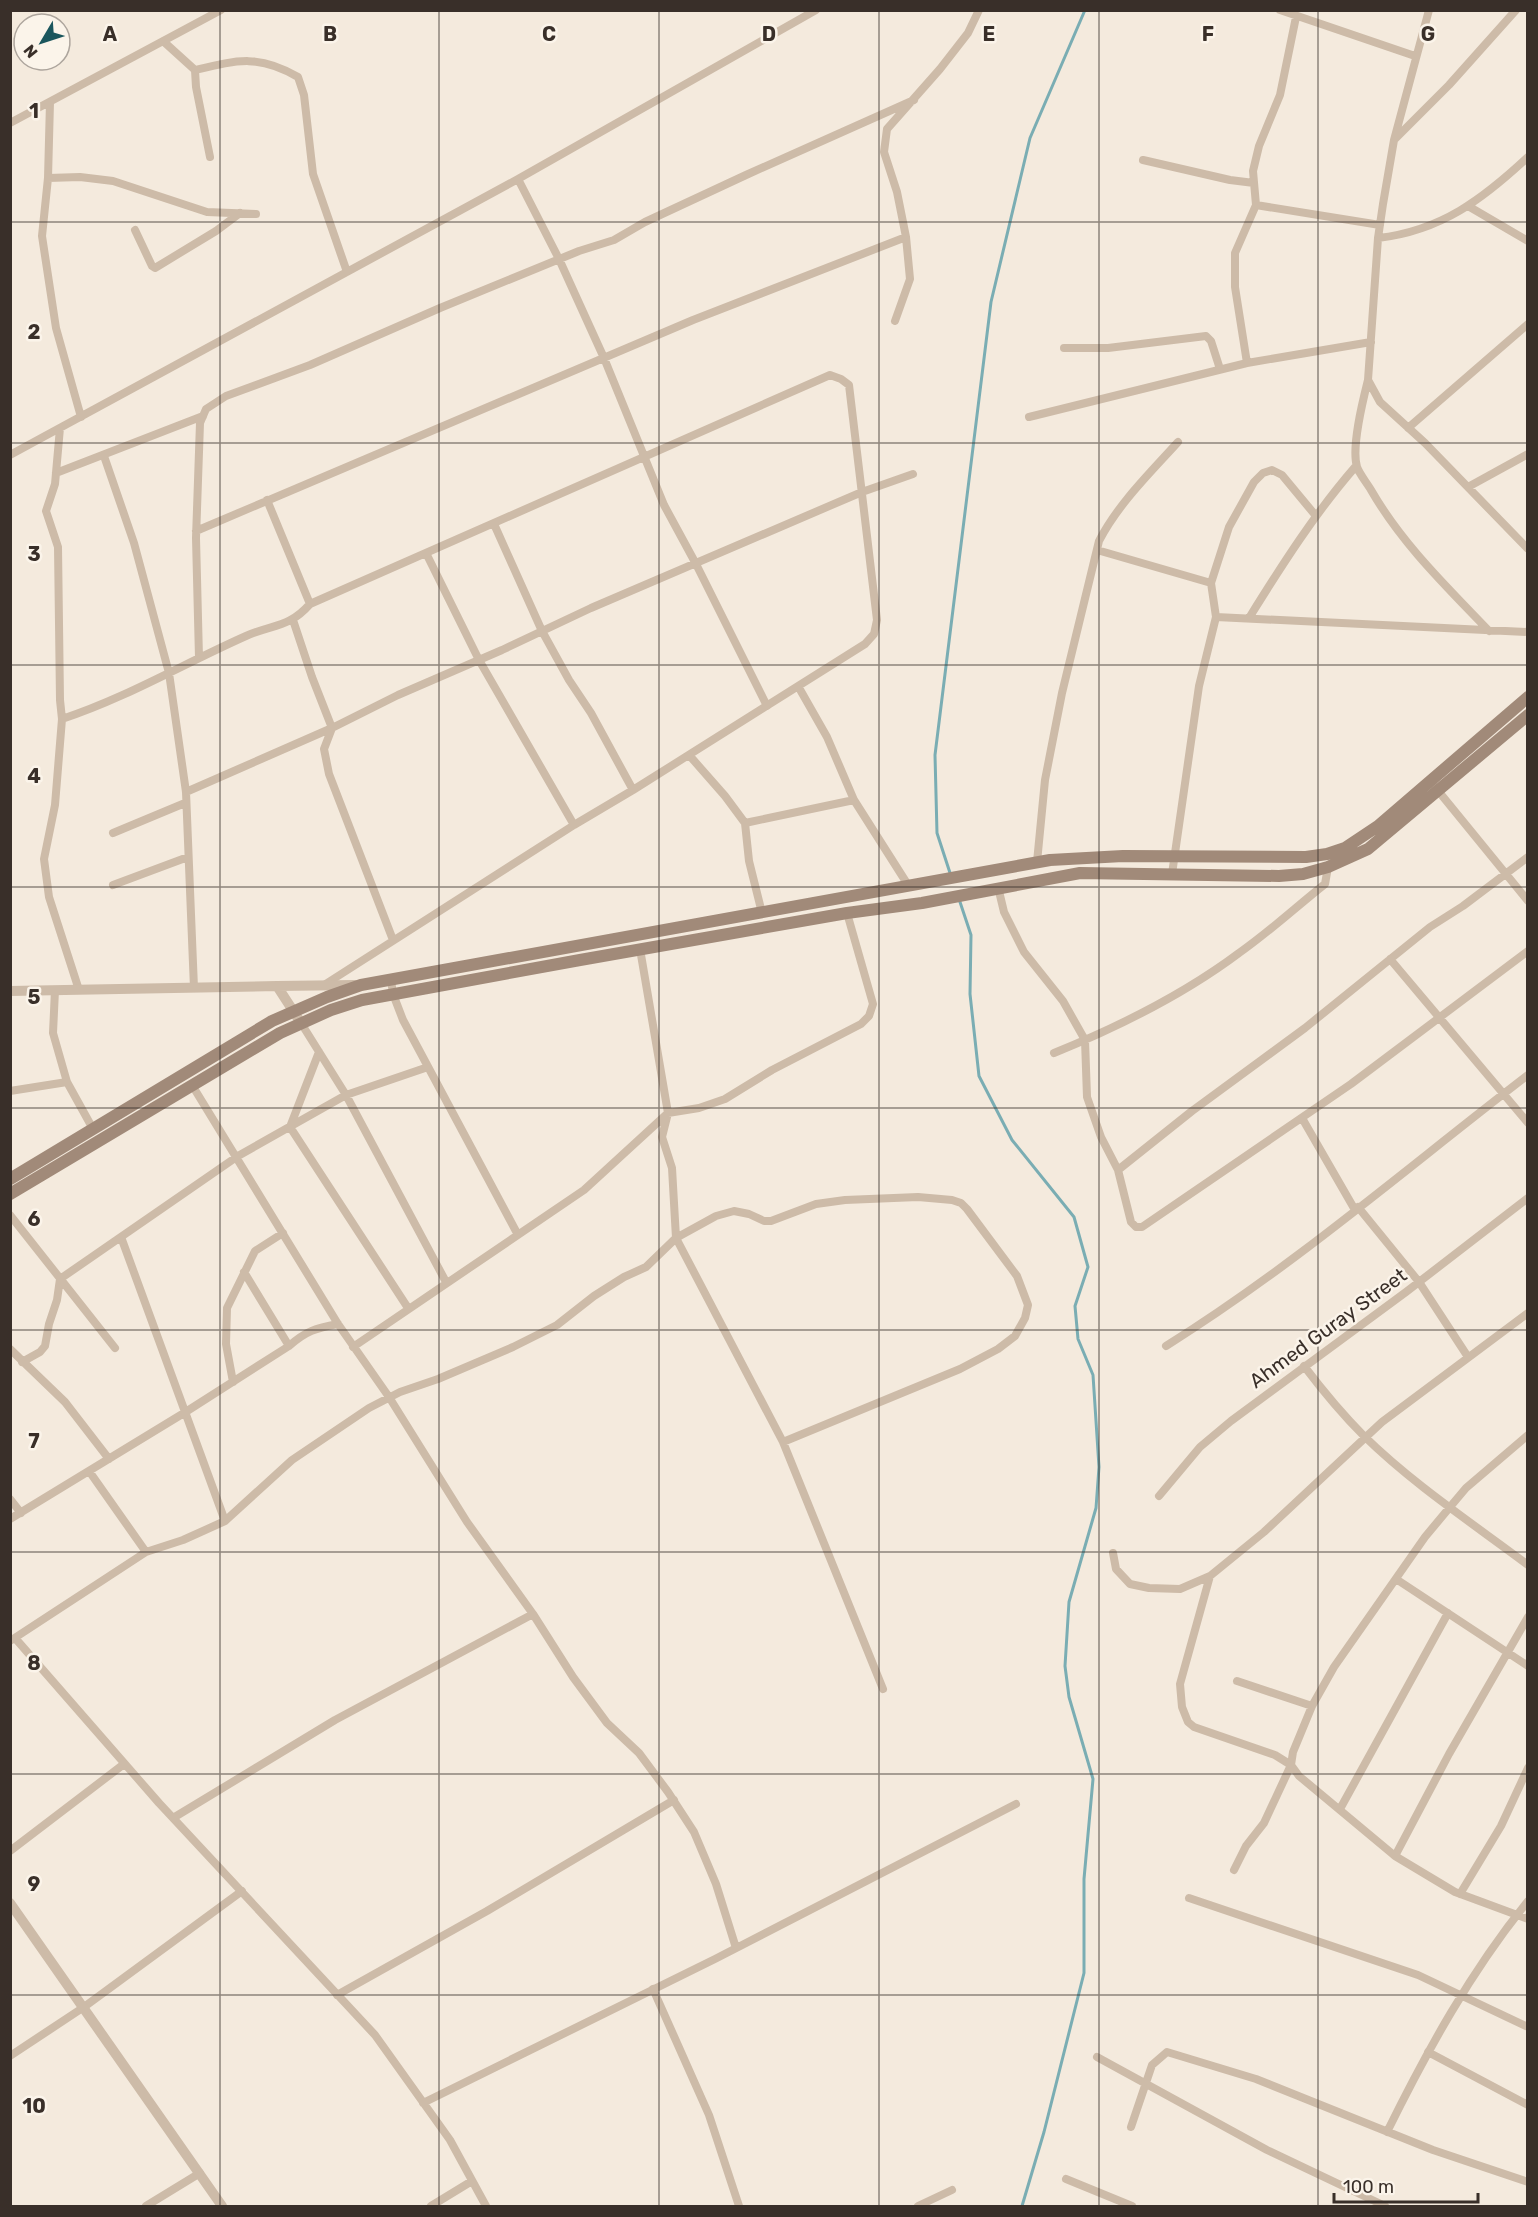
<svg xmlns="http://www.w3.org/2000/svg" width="1538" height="2217" font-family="Rubik,sans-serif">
<rect width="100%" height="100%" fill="#f4eadd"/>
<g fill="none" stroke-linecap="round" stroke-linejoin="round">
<path stroke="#7aadb3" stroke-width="3" d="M 951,876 L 937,833 L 935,755 L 991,302 L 1030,138 L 1085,10
M 959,899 L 971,935 L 970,994 L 979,1076 L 1012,1140 L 1074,1217 L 1088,1267 L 1075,1306 L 1078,1339 L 1093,1375 L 1099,1467 L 1096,1508 L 1069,1602 L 1065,1666 L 1069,1697 L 1093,1779 L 1084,1879 L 1084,1973 L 1044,2132 L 1022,2206"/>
<path stroke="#cdbba8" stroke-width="8" d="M 1280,10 L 1415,56
M 1429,10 L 1394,140 L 1383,204 L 1378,238 L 1368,380 L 1380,402 L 1425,443 L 1528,549
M 163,41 L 195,70 C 237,60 259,54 298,77 L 304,95 L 313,174 L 347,272
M 195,70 L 196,87 L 210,157
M 50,102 L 48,178 L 42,236 L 56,328 L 81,417
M 10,123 L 221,10
M 1395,139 L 1449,85 L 1516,10
M 1143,160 L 1230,180 L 1254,183
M 48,178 L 80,177 L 113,181 L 207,212 L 256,214
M 518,179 L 559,259 L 604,358 L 664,505 L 696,564 L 767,706
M 1256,205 L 1380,225
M 1468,206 L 1528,241
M 135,230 L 152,266 L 155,268 L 216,231 L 240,213
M 1378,238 C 1441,231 1483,199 1528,157
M 895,321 L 910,279 L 906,237 L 897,192 L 884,152 L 887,129 L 940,69 L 968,33 L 979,10
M 1064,348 L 1108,348 L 1206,336 L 1211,341 L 1220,369
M 1247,363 L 1235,287 L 1235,253 L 1256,205 L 1253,171 L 1259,146 L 1280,95 L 1296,17
M 1368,380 C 1363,400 1351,447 1357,467 C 1360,475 1367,483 1371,490 C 1402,544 1447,587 1489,631
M 1029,417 L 1247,363 L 1371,342
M 60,428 L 55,484 L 46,511 L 58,547 L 60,700 L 62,719 C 126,698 185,663 246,636 C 273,624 289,628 310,604 L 830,375 L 841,379 L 849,385 L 877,620 L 874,634 L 865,644 L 633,790 L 574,825 L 324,985
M 1408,428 L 1528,324
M 10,455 L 518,179 L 816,10
M 104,456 L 134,543 L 169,673 L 186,792 L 194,988
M 56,473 L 203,416
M 1468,487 L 1528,454
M 267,500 L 310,604
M 494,524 L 542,631 L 569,680 L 591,713 L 633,790
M 196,531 L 693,320 L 906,237
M 1097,550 L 1211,583
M 426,553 L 479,660 L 574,825
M 1216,617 L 1528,632
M 1249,618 C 1282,565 1315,513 1356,466
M 293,620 L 312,677 L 332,728 L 324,749 L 329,774 L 393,940
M 199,658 L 196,538 L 200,423 L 206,409 L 226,396 L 310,365 L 440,308 L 579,251 L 614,240 L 645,222 L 746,175 L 914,100
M 798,686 L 827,737 L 854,800 L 908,885
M 62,719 L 55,805 L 44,859 L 49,897 L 79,990
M 689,755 L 725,796 L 745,823 L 854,800
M 1435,787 L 1528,901
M 186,792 L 332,728 L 398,695 L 502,650 L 591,608 L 862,492 L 913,474
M 745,823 L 749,861 L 762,913
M 113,833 L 185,803
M 1037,862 L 1045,780 L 1062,693 L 1099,541 C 1118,504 1150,473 1178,442
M 1172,874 L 1199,686 L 1216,617 L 1211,583 L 1229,527 L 1254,482 L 1263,473 L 1272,470 L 1282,475 L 1316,516
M 113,885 L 188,857
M 998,887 L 1004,912 L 1024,952 L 1063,1001 L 1085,1040 L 1087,1097 L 1101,1137 L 1118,1170 L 1131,1222 L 1136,1227 L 1142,1227 L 1351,1084 L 1528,951
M 640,949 L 668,1113 L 662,1137 L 672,1168 L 676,1238 L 783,1442 L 883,1689
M 1390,959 L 1528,1123
M 391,980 L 393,994 L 403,1020 L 518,1235
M 55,990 L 53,1033 L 67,1082 L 93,1129
M 301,1023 L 346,1095 L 446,1282
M 319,1052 L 290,1127 L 408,1308
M 1054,1053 C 1118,1027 1183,995 1239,953 C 1269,932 1296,907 1325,884 L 1328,867
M 192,1085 L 338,1324 L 389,1397 L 467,1522 L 533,1614 L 573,1677 L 607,1723 L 639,1753 L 668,1792 L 694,1832 L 716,1884 L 736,1948
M 10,1091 L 67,1082
M 1302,1118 L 1355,1210
M 1118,1170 L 1192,1111 L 1305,1028 L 1430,927 L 1463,906 L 1528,857
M 1358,1207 L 1419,1282 L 1468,1357
M 10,1215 L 115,1348
M 121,1237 L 225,1521
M 244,1272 L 289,1346
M 1166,1346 C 1294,1266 1408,1167 1528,1075
M 353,1347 L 584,1190 L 668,1113 L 699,1108 L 725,1099 L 772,1070 L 861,1024 L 869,1016 L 873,1004 L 847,913
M 10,1349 L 65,1402 L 109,1459
M 22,1362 L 40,1352 L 45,1346 L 49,1324 L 57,1300 L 60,1279 L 238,1156 L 346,1095 L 428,1067
M 1304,1366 C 1323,1391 1342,1414 1364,1436 C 1413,1484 1472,1523 1528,1565
M 233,1382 L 226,1344 L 227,1308 L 255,1251 L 283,1233
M 89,1471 L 146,1552
M 1159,1496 L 1200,1447 L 1231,1421 L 1406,1292 L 1528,1198
M 10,1499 L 21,1513
M 10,1519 L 184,1413 L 289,1346 C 306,1331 316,1328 338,1324
M 1113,1553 L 1116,1569 L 1130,1584 L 1149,1588 L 1180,1589 L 1210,1576 L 1264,1532 L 1382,1422 L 1528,1313
M 1210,1576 L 1180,1684 L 1182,1707 L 1188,1722 L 1194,1727 L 1275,1755 L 1291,1765 L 1299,1776 L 1395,1856 L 1455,1892 L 1528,1919
M 1396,1579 L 1528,1666
M 15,1638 L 159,1803 L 375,2035 L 450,2140 L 486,2206
M 10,1641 L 146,1552 L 183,1540 L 225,1521 L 292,1460 L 369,1408 L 400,1392 L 438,1379 L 513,1347 L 557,1325 L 594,1296 L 624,1277 L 646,1267 L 676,1238 L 716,1216 L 734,1211 L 749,1214 L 764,1221 L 771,1221 L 816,1204 L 845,1200 L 918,1197 L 952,1200 L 961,1203 L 967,1209 L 1017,1276 L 1028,1305 L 1025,1318 L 1015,1336 L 998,1349 L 960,1369 L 783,1442
M 1237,1681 L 1312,1706
M 1340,1809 L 1448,1613
M 173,1818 L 335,1720 L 533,1614
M 10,1851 L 124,1764
M 1395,1856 L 1449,1754 L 1528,1617
M 1234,1870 L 1246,1846 L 1264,1823 L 1291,1765 L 1293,1752 L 1312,1706 L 1334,1667 L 1425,1537 L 1450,1507 L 1466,1488 L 1528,1435
M 1460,1894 L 1501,1826 L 1528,1768
M 1189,1898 L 1418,1975 L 1528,2027
M 653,1989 L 709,2115 L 739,2206
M 337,1995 L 487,1911 L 674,1800
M 1428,2052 L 1528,2105
M 10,2056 L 84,2007 L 242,1891
M 1097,2057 L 1267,2150 L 1385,2206
M 423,2103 L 715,1959 L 1016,1804
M 1131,2127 L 1152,2065 L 1167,2052 L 1256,2079 L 1433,2150 L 1528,2182
M 1387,2132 C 1427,2051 1471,1971 1528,1901
M 1066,2179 L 1132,2206
M 146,2206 L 200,2173
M 431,2206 L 472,2181
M 918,2206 L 952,2190"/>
<path stroke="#cdbba8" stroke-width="10" d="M 277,986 L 355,985
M 10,991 L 277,986 L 301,1023
M 10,1903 L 222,2206"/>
<path stroke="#a18a79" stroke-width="12" d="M 10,1179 L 272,1021 L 327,997 L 361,985 L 1050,860 L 1123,856 L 1306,857 L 1327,854 L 1345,848 L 1378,826 L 1528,697
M 10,1194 L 280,1033 L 331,1010 L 362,1000 L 580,960 L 847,913 L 922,903 L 1080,873 L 1279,876 L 1303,874 L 1328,867 L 1368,849 L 1528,715"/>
</g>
<path fill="none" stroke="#392f29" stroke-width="1.5" stroke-opacity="0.55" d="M 220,10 L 220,2206M 439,10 L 439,2206M 659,10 L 659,2206M 879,10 L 879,2206M 1099,10 L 1099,2206M 1318,10 L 1318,2206M 10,222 L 1528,222M 10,443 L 1528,443M 10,665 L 1528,665M 10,887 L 1528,887M 10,1108 L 1528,1108M 10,1330 L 1528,1330M 10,1552 L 1528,1552M 10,1774 L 1528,1774M 10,1995 L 1528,1995"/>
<g text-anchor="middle" stroke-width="5" stroke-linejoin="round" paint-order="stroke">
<g font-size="20" fill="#392f29" stroke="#fbf4ea">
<text transform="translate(1328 1328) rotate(-36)" y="7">Ahmed Guray Street</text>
</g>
</g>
<g font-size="20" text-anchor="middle" font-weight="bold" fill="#392f29" stroke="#fbf4ea" stroke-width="5" stroke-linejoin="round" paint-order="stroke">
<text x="110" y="41">A</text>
<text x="330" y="41">B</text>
<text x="549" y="41">C</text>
<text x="769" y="41">D</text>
<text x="989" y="41">E</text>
<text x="1208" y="41">F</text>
<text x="1428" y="41">G</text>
<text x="34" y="118">1</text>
<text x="34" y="339">2</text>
<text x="34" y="561">3</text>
<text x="34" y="783">4</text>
<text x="34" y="1004">5</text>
<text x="34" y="1226">6</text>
<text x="34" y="1448">7</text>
<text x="34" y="1670">8</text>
<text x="34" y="1891">9</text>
<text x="34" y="2113">10</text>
</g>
<rect width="1538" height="2217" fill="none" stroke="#392f29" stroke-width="24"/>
<g transform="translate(42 42) rotate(231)"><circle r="28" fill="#fbf4ea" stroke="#ada59d" stroke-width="1.5"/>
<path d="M0-4.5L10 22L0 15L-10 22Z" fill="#1b565d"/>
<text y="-9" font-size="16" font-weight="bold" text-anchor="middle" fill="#392f29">N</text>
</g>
<path d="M1334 2193v9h144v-9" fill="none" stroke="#392f29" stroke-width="3"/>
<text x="1343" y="2193" font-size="18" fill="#392f29" stroke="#fbf4ea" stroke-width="4.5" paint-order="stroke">100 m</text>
</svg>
